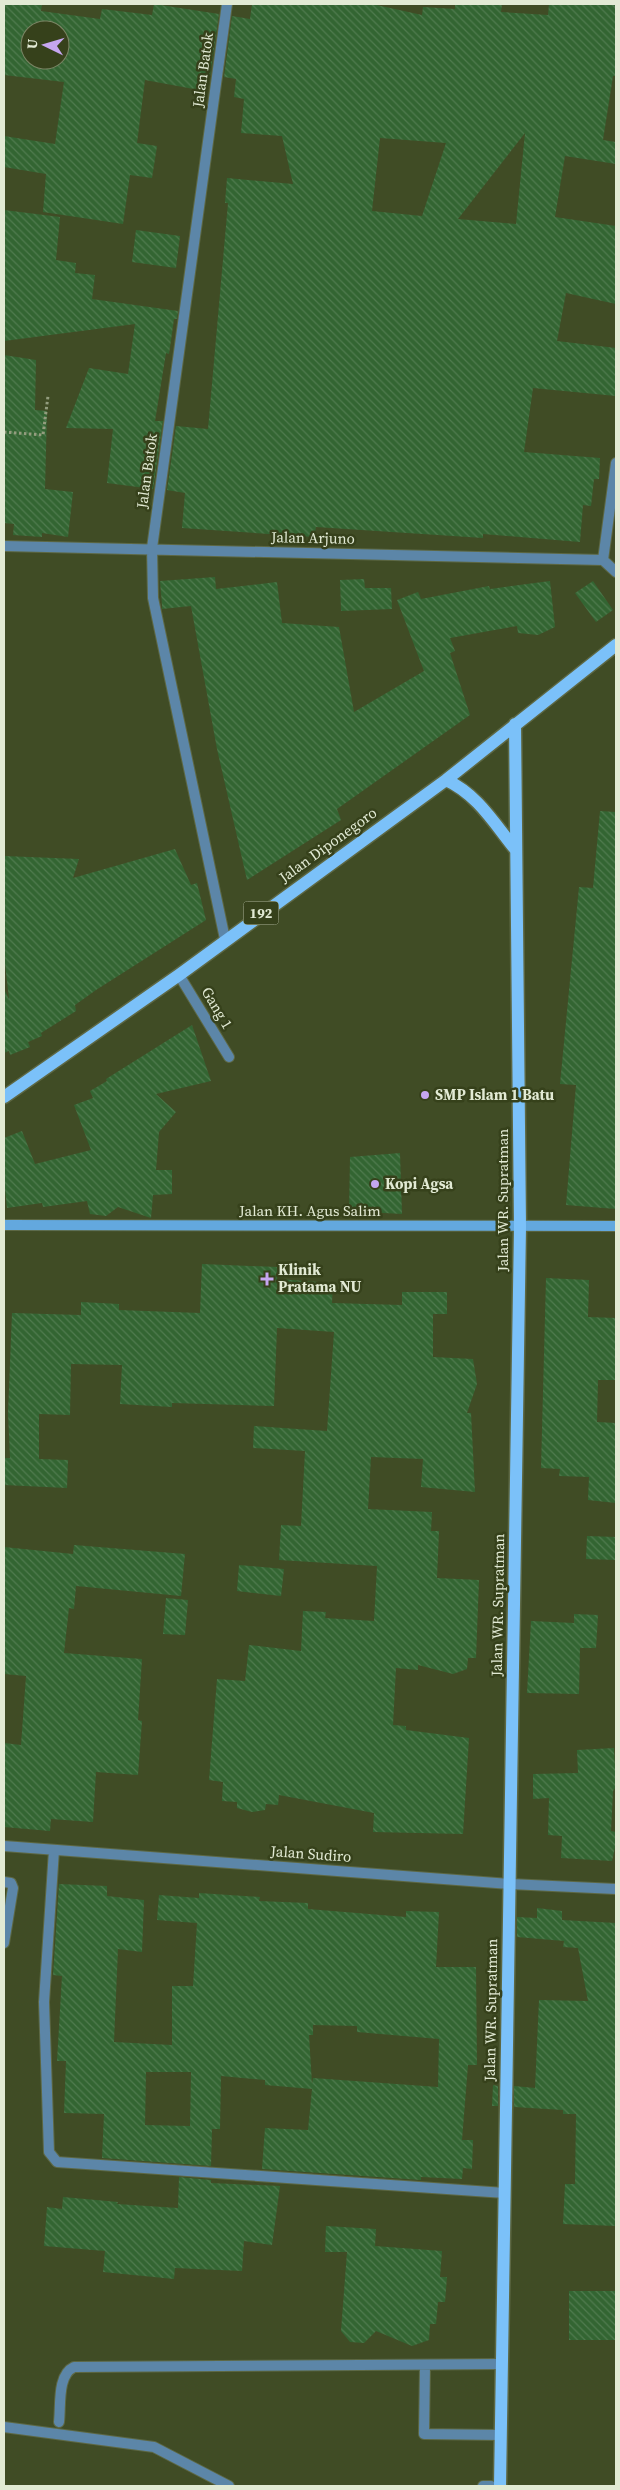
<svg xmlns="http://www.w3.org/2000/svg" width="620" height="2490" font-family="'Source Serif 4',serif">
<defs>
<pattern id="building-back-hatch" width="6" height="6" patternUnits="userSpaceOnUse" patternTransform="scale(1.25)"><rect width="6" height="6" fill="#336532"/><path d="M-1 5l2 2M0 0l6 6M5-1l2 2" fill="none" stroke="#507b4f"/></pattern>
</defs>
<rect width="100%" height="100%" fill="#404c25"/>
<path fill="url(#building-back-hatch)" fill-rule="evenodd" d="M 4,4 L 42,4 L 41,11 L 100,19 L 102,9 L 152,15 L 154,4 L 219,14 L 210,76 L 201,75 L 199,90 L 145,80 L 137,143 L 157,146 L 152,178 L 130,175 L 123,224 L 43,212 L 46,174 L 4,167 L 4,136 L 55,144 L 64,82 L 4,75 ZM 30,30 L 60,30 L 60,60 L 30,60 Z
M 252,4 L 372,4 L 422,15 L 423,7 L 455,9 L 455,4 L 502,4 L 501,12 L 548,15 L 549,4 L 616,4 L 616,76 L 613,76 L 603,140 L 616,142 L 616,164 L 565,156 L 555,217 L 616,226 L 616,304 L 566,293 L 557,341 L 616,348 L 616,396 L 533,388 L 524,452 L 600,458 L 599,479 L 594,479 L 591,506 L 583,505 L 580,542 L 483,534 L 483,538 L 316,527 L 314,537 L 182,528 L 185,493 L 167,490 L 176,426 L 208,429 L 228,203 L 225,203 L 227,178 L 293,184 L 282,136 L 241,133 L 244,99 L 234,97 L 236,79 L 224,77 L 232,16 L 250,19 ZM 525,133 L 516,224 L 458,219 ZM 380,138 L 446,143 L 422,216 L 372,211 Z
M 4,210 L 60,217 L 56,260 L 76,263 L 75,273 L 95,275 L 92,299 L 178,311 L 177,319 L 174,319 L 169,354 L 166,353 L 155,421 L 163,421 L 153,489 L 107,483 L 113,429 L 66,428 L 89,368 L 128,374 L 135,324 L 4,341 Z
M 136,230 L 180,236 L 176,268 L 132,262 Z
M 4,355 L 36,360 L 35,410 L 47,411 L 45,489 L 73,492 L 68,537 L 42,533 L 42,537 L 13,535 L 14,524 L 4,523 Z
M 215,577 L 216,589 L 277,582 L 282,623 L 339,627 L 354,712 L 424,671 L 397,600 L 418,592 L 421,599 L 489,586 L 490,589 L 550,581 L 555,627 L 538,635 L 518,633 L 517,626 L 450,638 L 455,651 L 450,653 L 470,715 L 337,809 L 341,820 L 247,880 L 217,749 L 191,606 L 162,609 L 162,605 L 160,581 Z
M 364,579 L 365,588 L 391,588 L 392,609 L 341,611 L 340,580 Z
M 593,581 L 613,610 L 596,622 L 575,593 Z
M 600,811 L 616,812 L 616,1209 L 566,1205 L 576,1085 L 560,1084 L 579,887 L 593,888 Z
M 175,849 L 191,885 L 197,883 L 206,920 L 96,990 L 75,1005 L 76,1011 L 41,1033 L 42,1036 L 28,1042 L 30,1047 L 10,1055 L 9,1051 L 4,1053 L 4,989 L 9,999 L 4,955 L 4,856 L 79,859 L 73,878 Z
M 192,1025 L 211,1081 L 156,1094 L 176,1112 L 159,1132 L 156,1170 L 172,1170 L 172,1194 L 153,1195 L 151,1218 L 118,1207 L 106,1216 L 90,1214 L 87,1201 L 43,1207 L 42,1203 L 7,1208 L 4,1180 L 4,1138 L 22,1131 L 35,1164 L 91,1150 L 74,1105 L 93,1098 L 90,1091 L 107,1081 L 106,1079 Z
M 400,1153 L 402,1214 L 349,1211 L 350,1157 Z
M 202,1264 L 277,1267 L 277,1279 L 333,1283 L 332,1303 L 402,1305 L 402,1292 L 447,1292 L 447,1314 L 433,1314 L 433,1357 L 473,1359 L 477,1384 L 467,1413 L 471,1413 L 475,1492 L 421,1487 L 423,1459 L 371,1457 L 368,1509 L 432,1512 L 431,1531 L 439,1531 L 437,1578 L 479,1580 L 476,1658 L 468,1658 L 467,1669 L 453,1674 L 418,1665 L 418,1670 L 396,1668 L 393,1725 L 406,1726 L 406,1730 L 469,1738 L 463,1834 L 373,1832 L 374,1813 L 279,1795 L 278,1805 L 266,1804 L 265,1810 L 252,1812 L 237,1808 L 237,1802 L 222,1801 L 223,1782 L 209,1780 L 217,1679 L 245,1681 L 249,1645 L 301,1651 L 303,1611 L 326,1612 L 325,1618 L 374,1621 L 377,1566 L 279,1560 L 281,1525 L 301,1526 L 305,1451 L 253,1448 L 254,1426 L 327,1431 L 334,1332 L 277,1328 L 274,1406 L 172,1403 L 172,1407 L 120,1404 L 122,1365 L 71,1364 L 70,1415 L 39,1414 L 39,1459 L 68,1460 L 67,1488 L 4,1485 L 5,1458 L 10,1458 L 8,1413 L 12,1313 L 81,1315 L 81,1302 L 119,1304 L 119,1310 L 200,1313 Z
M 546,1278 L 589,1280 L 588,1317 L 616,1318 L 616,1380 L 598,1380 L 597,1422 L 616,1423 L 616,1503 L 588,1500 L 589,1477 L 559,1476 L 560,1469 L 541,1468 Z
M 587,1536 L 616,1537 L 616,1560 L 586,1559 Z
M 74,1545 L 185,1554 L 181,1596 L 76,1586 L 74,1609 L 69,1608 L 64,1653 L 142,1659 L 138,1720 L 142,1721 L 138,1775 L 96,1772 L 93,1822 L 51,1819 L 50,1831 L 4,1827 L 4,1743 L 21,1745 L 26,1676 L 4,1674 L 4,1547 L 73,1554 Z
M 239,1565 L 284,1569 L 281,1596 L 237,1591 Z
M 166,1598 L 188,1600 L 185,1635 L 163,1634 Z
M 574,1614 L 598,1615 L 596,1648 L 580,1648 L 579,1694 L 527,1693 L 531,1621 L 574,1623 Z
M 614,1748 L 616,1787 L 613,1791 L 611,1831 L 616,1832 L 616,1843 L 612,1861 L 561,1858 L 562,1836 L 548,1835 L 549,1798 L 533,1799 L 533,1774 L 578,1773 L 577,1750 Z
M 59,1884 L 107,1886 L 107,1896 L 144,1900 L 142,1952 L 118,1949 L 114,2042 L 172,2045 L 172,1986 L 193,1986 L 197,1923 L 157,1920 L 159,1895 L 199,1898 L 199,1893 L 260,1897 L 259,1901 L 308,1903 L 308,1909 L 406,1917 L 406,1911 L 439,1912 L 436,1967 L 476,1967 L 477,2065 L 468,2065 L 462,2140 L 473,2140 L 472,2169 L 463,2168 L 462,2179 L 421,2177 L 421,2180 L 262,2169 L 265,2128 L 308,2130 L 312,2089 L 265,2085 L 265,2080 L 221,2076 L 220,2129 L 212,2129 L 211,2166 L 102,2158 L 104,2114 L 64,2113 L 66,2061 L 57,2061 L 62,1976 L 53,1975 ZM 313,2025 L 357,2026 L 357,2032 L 439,2039 L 438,2087 L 313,2078 L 312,2084 L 309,2035 L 313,2035 ZM 146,2072 L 191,2072 L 190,2126 L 145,2125 Z
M 537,1908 L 562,1911 L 562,1920 L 616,1923 L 616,2226 L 563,2224 L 565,2184 L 575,2184 L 576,2114 L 563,2114 L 563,2110 L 514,2107 L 514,2086 L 535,2088 L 539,2000 L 588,2001 L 578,1948 L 563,1947 L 564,1941 L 517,1937 L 517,1917 L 537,1918 Z
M 493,2085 L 498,2086 L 498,2106 L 492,2106 Z
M 179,2177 L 211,2180 L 211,2183 L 280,2186 L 272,2245 L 244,2241 L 242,2271 L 175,2268 L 174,2279 L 103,2272 L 105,2251 L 44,2246 L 47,2207 L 62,2209 L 63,2197 L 118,2202 L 117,2204 L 178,2208 Z
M 326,2226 L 376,2229 L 375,2246 L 442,2251 L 440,2277 L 447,2277 L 445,2302 L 438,2302 L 436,2324 L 430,2324 L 429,2340 L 412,2346 L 376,2331 L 364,2343 L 350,2342 L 341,2331 L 347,2252 L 325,2252 Z
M 569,2291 L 616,2291 L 616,2340 L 569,2340 Z"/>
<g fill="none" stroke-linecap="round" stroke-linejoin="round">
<g stroke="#5d6844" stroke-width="12">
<path id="lane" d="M 179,975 L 229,1057
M 4,1882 L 11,1883 L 13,1888 L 4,1943
M 425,2365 L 424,2434 L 501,2435
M 59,2422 C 61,2405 57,2375 74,2367 L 502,2364
M 4,2427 L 154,2447 L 229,2486
M 483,2486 L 491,2486"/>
</g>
<g stroke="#5d6844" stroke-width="12">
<path id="street" d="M 4,546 L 603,560 L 616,572
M 603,560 L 616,463
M 225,939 L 153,598 L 152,548 L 227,4
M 4,1846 L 510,1884 L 616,1889
M 54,1850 L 44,2002 L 49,2152 L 57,2162 L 505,2193"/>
</g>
<g stroke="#5d6844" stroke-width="12">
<path id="secondary" d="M 4,1225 L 616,1226"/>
</g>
<g stroke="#5d6844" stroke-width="15">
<path id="primary" d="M 446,780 C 477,794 494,823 515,849
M 4,1097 L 179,975 L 446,780 L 616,645
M 500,2486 L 520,1227 L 515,724"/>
</g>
<path stroke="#939d7e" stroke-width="3" stroke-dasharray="2.5 2.5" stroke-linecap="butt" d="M 4,432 L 43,435 L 48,396"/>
<use href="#lane" stroke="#5c86a8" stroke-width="10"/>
<use href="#street" stroke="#5c86a8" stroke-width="10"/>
<use href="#secondary" stroke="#63a8de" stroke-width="10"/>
<use href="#primary" stroke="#7bc1f9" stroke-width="12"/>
</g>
<g fill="#c6a6f0" stroke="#36411b" stroke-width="2">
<circle cx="425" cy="1095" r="5"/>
<circle cx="375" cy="1184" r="5"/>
<path d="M264.5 1271.5h5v5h5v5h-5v5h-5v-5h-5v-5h5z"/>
</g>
<g text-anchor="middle" stroke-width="5" stroke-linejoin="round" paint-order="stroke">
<rect fill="#36411b" stroke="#aeb79c" stroke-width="1" x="243.5" y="901.5" width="35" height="23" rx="4"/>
<g font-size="14" font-weight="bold" fill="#e2ead4">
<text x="261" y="918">192</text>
</g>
<g font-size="15" fill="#e2ead4" stroke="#36411b">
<text transform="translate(203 70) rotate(-82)" y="5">Jalan Batok</text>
<text transform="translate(147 471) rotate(-82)" y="5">Jalan Batok</text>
<text transform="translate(313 538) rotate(1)" y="5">Jalan Arjuno</text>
<text transform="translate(328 845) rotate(-36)" y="5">Jalan Diponegoro</text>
<text transform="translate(217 1008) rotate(59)" y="5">Gang 1</text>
<text transform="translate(503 1200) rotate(-90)" y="5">Jalan WR. Supratman</text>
<text x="310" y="1216">Jalan KH. Agus Salim</text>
<text transform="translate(498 1605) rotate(-89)" y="5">Jalan WR. Supratman</text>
<text transform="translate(311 1854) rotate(4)" y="5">Jalan Sudiro</text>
<text transform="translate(491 2010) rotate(-89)" y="5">Jalan WR. Supratman</text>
</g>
<g font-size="15" font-weight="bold" fill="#e2ead4" stroke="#36411b" text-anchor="start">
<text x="435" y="1100">SMP Islam 1 Batu</text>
<text x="385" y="1189">Kopi Agsa</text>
<text x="278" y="1275">Klinik<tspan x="278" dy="17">Pratama NU</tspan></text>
</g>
</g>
<rect width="620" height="2490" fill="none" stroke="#e2ead4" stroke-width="10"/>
<g transform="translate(45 45) rotate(275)"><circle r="24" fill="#36411b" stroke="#7b8565"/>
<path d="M0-4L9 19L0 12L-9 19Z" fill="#c6a6f0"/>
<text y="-8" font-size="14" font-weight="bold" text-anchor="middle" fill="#e2ead4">U</text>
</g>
</svg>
